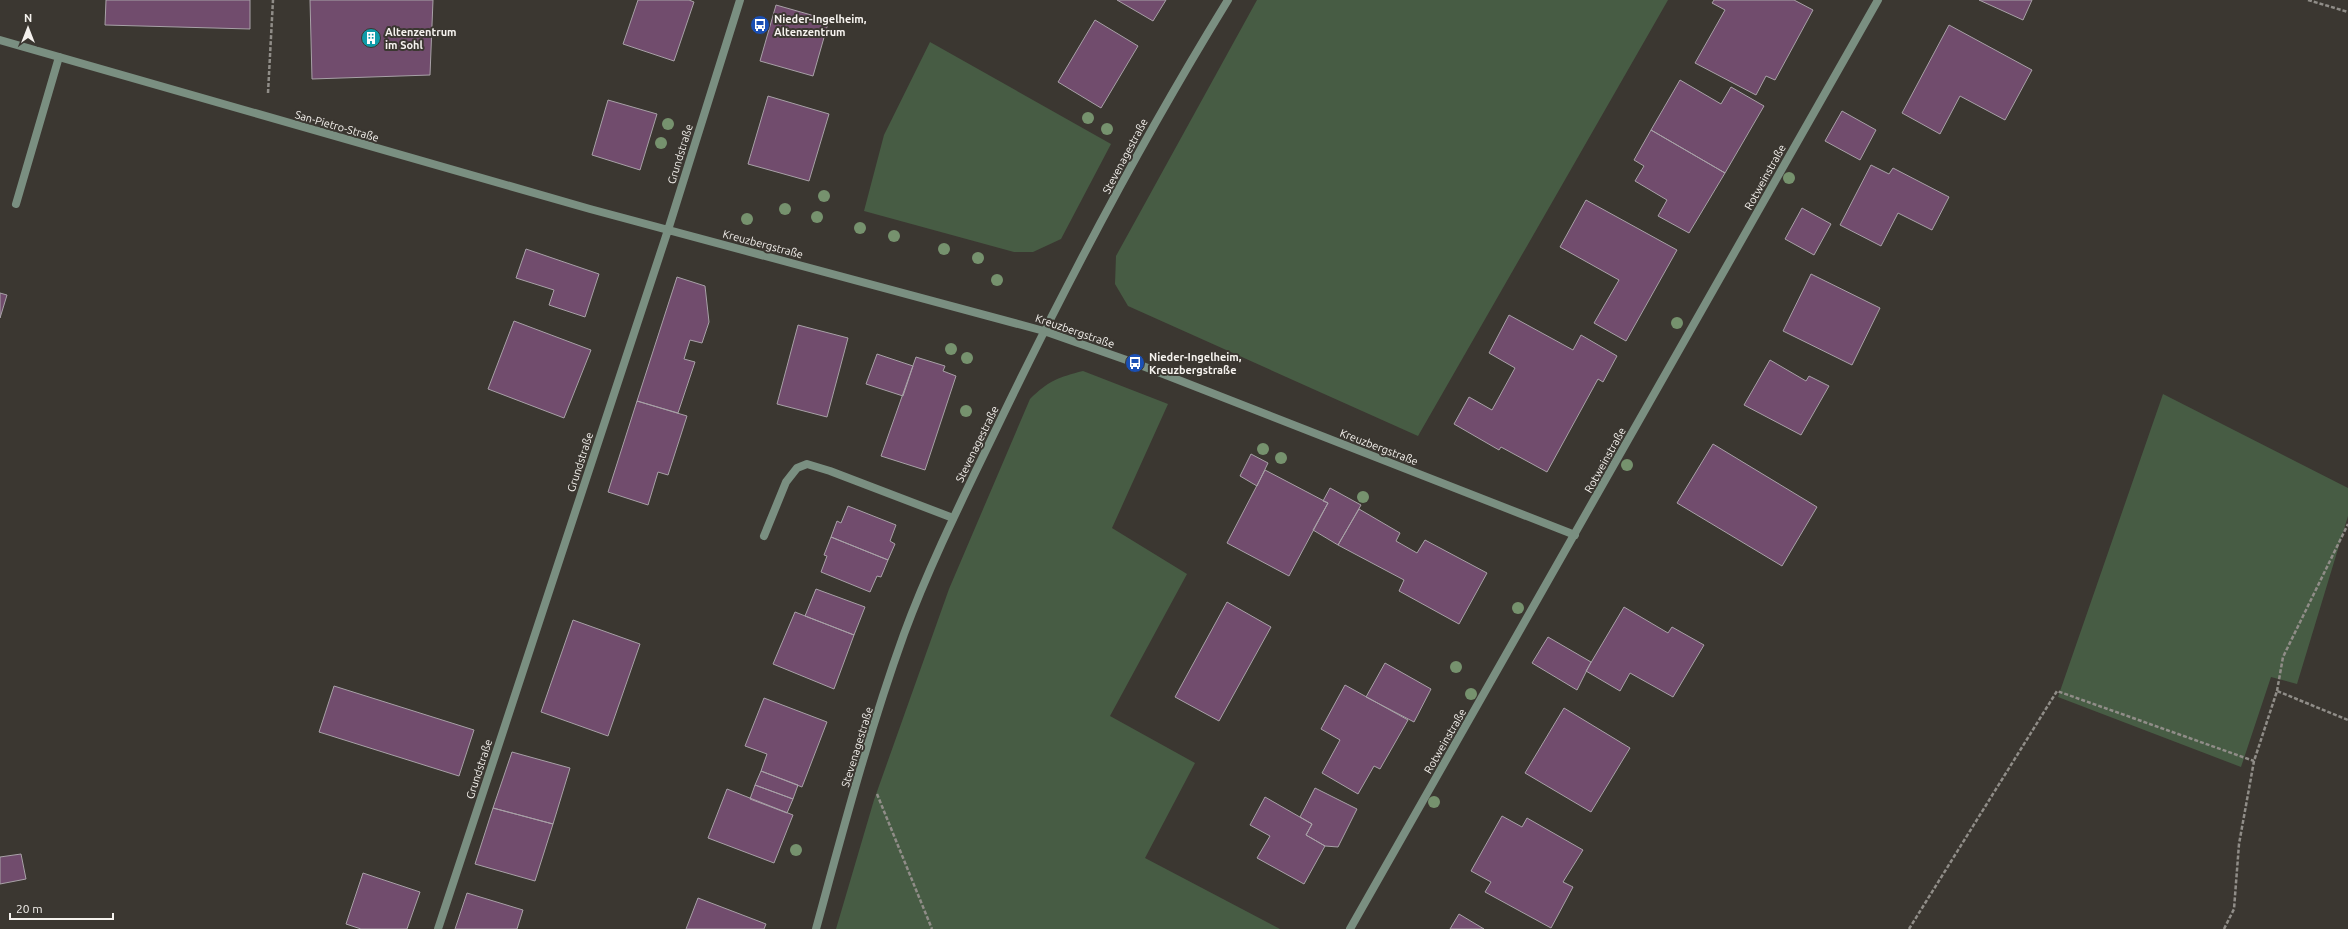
<svg xmlns="http://www.w3.org/2000/svg" width="2348" height="929" font-family="Ubuntu,sans-serif">
<rect width="100%" height="100%" fill="#3b3731"/>
<path fill="#475c44" d="M 1257,0 L 1668,0 L 1418,436 L 1128,306 L 1115,284 L 1116,256 Z
M 930,42 L 1111,144 L 1061,239 L 1033,252 L 1014,252 L 864,211 L 884,135 Z
M 1083,371 L 1168,404 L 1112,528 L 1187,574 L 1110,716 L 1195,763 L 1145,858 L 1280,929 L 836,929 L 874,800 L 949,589 L 1030,399 C 1048,381 1059,377 1083,371 Z
M 2163,394 L 2348,488 L 2348,516 L 2297,684 L 2271,677 L 2241,767 L 2058,697 Z"/>
<path fill="#714c6d" stroke="#a8a1a7" d="M 106,0 L 250,0 L 250,29 L 105,25 Z
M 310,0 L 433,0 L 430,75 L 312,79 Z
M 638,0 L 689,0 L 694,2 L 674,61 L 623,44 Z
M 1117,0 L 1166,0 L 1153,21 Z
M 1714,0 L 1794,0 L 1813,10 L 1775,80 L 1766,76 L 1756,95 L 1695,63 L 1725,10 L 1712,3 Z
M 1979,0 L 2032,0 L 2023,20 Z
M 776,5 L 829,20 L 813,76 L 760,61 Z
M 1095,20 L 1138,46 L 1101,108 L 1058,82 Z
M 1949,25 L 2032,70 L 2005,120 L 1960,96 L 1940,134 L 1902,113 Z
M 1680,80 L 1721,104 L 1731,87 L 1764,106 L 1725,173 L 1651,130 Z
M 768,96 L 829,114 L 809,181 L 748,164 Z
M 608,100 L 657,114 L 640,170 L 592,155 Z
M 1842,111 L 1876,130 L 1860,160 L 1825,141 Z
M 1651,130 L 1725,173 L 1689,233 L 1658,216 L 1667,200 L 1635,181 L 1644,166 L 1634,160 Z
M 1871,165 L 1889,174 L 1893,168 L 1949,197 L 1932,230 L 1898,213 L 1881,246 L 1840,225 Z
M 1586,200 L 1677,250 L 1626,341 L 1594,323 L 1619,280 L 1560,247 Z
M 1802,208 L 1831,224 L 1814,255 L 1785,239 Z
M 526,249 L 599,274 L 585,317 L 549,305 L 554,290 L 516,278 Z
M 1811,274 L 1880,308 L 1852,365 L 1783,331 Z
M 677,277 L 705,286 L 709,322 L 702,343 L 690,340 L 684,359 L 695,362 L 678,413 L 637,401 Z
M 0,293 L 7,295 L 0,318 Z
M 1509,315 L 1573,350 L 1581,335 L 1617,356 L 1603,382 L 1598,379 L 1547,472 L 1501,447 L 1499,450 L 1454,424 L 1469,397 L 1492,410 L 1515,368 L 1489,353 Z
M 514,321 L 591,350 L 564,418 L 488,389 Z
M 798,325 L 848,338 L 827,417 L 777,404 Z
M 877,354 L 913,366 L 903,396 L 866,384 Z
M 916,357 L 945,366 L 943,371 L 956,376 L 925,470 L 881,456 Z
M 1770,360 L 1806,381 L 1809,376 L 1829,386 L 1801,435 L 1744,405 Z
M 637,401 L 687,416 L 668,475 L 658,472 L 648,505 L 608,492 Z
M 1713,444 L 1817,507 L 1782,566 L 1677,503 Z
M 1251,454 L 1268,463 L 1257,486 L 1240,476 Z
M 1265,470 L 1328,503 L 1289,576 L 1227,543 Z
M 1330,488 L 1361,505 L 1338,545 L 1313,530 L 1328,503 L 1323,501 Z
M 848,506 L 896,525 L 890,541 L 895,544 L 888,560 L 831,537 L 837,521 L 841,523 Z
M 1359,509 L 1400,533 L 1396,541 L 1417,553 L 1425,540 L 1487,573 L 1459,624 L 1399,591 L 1404,580 L 1338,545 Z
M 831,537 L 888,560 L 881,577 L 877,576 L 870,592 L 821,572 L 827,556 L 824,555 Z
M 816,589 L 865,607 L 854,635 L 805,616 Z
M 1227,602 L 1271,627 L 1219,721 L 1175,697 Z
M 1624,607 L 1668,633 L 1672,627 L 1704,645 L 1673,697 L 1630,673 L 1620,691 L 1586,671 Z
M 795,612 L 854,635 L 834,689 L 773,664 Z
M 573,620 L 640,644 L 608,736 L 541,712 Z
M 1548,637 L 1591,662 L 1577,690 L 1532,663 Z
M 1385,663 L 1431,689 L 1414,722 L 1366,697 Z
M 1345,685 L 1408,720 L 1380,769 L 1374,766 L 1358,794 L 1322,773 L 1340,740 L 1321,729 Z
M 334,686 L 474,730 L 459,776 L 319,732 Z
M 764,698 L 827,722 L 802,787 L 761,771 L 767,754 L 745,746 Z
M 1564,708 L 1630,748 L 1591,812 L 1525,773 Z
M 512,752 L 570,768 L 553,824 L 493,808 Z
M 761,771 L 798,785 L 793,799 L 755,785 Z
M 755,785 L 793,799 L 787,813 L 750,799 Z
M 1315,788 L 1357,809 L 1338,847 L 1325,846 L 1306,835 L 1312,824 L 1300,817 Z
M 727,789 L 793,815 L 774,863 L 708,838 Z
M 1265,797 L 1312,824 L 1306,835 L 1325,846 L 1304,884 L 1257,858 L 1270,836 L 1250,825 Z
M 493,808 L 553,824 L 535,881 L 475,864 Z
M 1502,816 L 1522,827 L 1527,818 L 1583,850 L 1563,882 L 1573,887 L 1551,928 L 1485,892 L 1491,882 L 1471,871 Z
M 21,854 L 26,879 L 0,884 L 0,857 Z
M 363,873 L 420,892 L 407,929 L 361,929 L 346,924 Z
M 467,893 L 523,910 L 517,929 L 455,929 Z
M 698,898 L 766,924 L 764,929 L 686,929 Z
M 1459,914 L 1484,929 L 1450,929 Z"/>
<g fill="none" stroke-linecap="round" stroke-linejoin="round">
<path stroke="#908d88" stroke-width="2.5" stroke-dasharray="4 2" stroke-linecap="butt" d="M 2308,0 L 2348,12
M 268,93 L 273,0
M 2277,691 L 2283,657 L 2348,524
M 877,794 L 932,929
M 1909,929 L 2057,691 L 2254,761
M 2224,929 L 2234,909 L 2239,844 L 2254,761 L 2277,691 L 2348,720"/>
<path stroke="#7a8f81" stroke-width="8" d="M 16,204 L 59,57
M 764,536 L 786,482 L 797,468 L 807,464 L 830,471 L 953,518"/>
<path stroke="#7a8f81" stroke-width="8" d="M 0,40 L 590,209 L 1044,331 L 1135,363 L 1575,535
M 438,929 L 668,230 L 740,0
M 816,929 C 843,830 869,731 904,634 C 931,561 967,490 1001,419 C 1070,276 1145,135 1228,0
M 1350,929 L 1878,0"/>
</g>
<g fill="#76926e">
<circle cx="1088" cy="118" r="6"/>
<circle cx="668" cy="124" r="6"/>
<circle cx="1107" cy="129" r="6"/>
<circle cx="661" cy="143" r="6"/>
<circle cx="1789" cy="178" r="6"/>
<circle cx="824" cy="196" r="6"/>
<circle cx="785" cy="209" r="6"/>
<circle cx="817" cy="217" r="6"/>
<circle cx="747" cy="219" r="6"/>
<circle cx="860" cy="228" r="6"/>
<circle cx="894" cy="236" r="6"/>
<circle cx="944" cy="249" r="6"/>
<circle cx="978" cy="258" r="6"/>
<circle cx="997" cy="280" r="6"/>
<circle cx="1677" cy="323" r="6"/>
<circle cx="951" cy="349" r="6"/>
<circle cx="967" cy="358" r="6"/>
<circle cx="966" cy="411" r="6"/>
<circle cx="1263" cy="449" r="6"/>
<circle cx="1281" cy="458" r="6"/>
<circle cx="1627" cy="465" r="6"/>
<circle cx="1363" cy="497" r="6"/>
<circle cx="1518" cy="608" r="6"/>
<circle cx="1456" cy="667" r="6"/>
<circle cx="1471" cy="694" r="6"/>
<circle cx="1434" cy="802" r="6"/>
<circle cx="796" cy="850" r="6"/>
</g>
<defs>
<g id="bus-disc" transform="scale(1)"><circle r="9.5" fill="#1a4fb4" stroke="#3b3731"/><path d="M-5-6H5V4H4V6H2V4H-2V6H-4V4H-5ZM-3.5-4V0h7V-4ZM-3.5 1.2v1.5H-2V1.2ZM2 1.2v1.5H3.5V1.2Z" fill="#fff"/></g>
<g id="building-disc" transform="scale(1)"><circle r="9.5" fill="#0f9aa8" stroke="#3b3731"/><path d="M-4-6H4V6H1V3H-1V6H-4ZM-2.5-4.3h1.7v1.8h-1.7ZM.8-4.3h1.7v1.8H.8ZM-2.5-1h1.7V.8h-1.7ZM.8-1h1.7V.8H.8Z" fill="#fff"/></g>
</defs>
<g fill-rule="evenodd">
<use href="#bus-disc" x="760" y="25"/>
<use href="#building-disc" x="371" y="38"/>
<use href="#bus-disc" x="1135" y="363"/>
</g>
<g text-anchor="middle" stroke-width="4" stroke-linejoin="round" paint-order="stroke">
<g font-size="11" font-weight="bold" fill="#f5f2ee" stroke="#3b3731" text-anchor="start">
<text x="774" y="23">Nieder-Ingelheim,<tspan x="774" dy="13">Altenzentrum</tspan></text>
<text x="385" y="36">Altenzentrum<tspan x="385" dy="13">im Sohl</tspan></text>
<text x="1149" y="361">Nieder-Ingelheim,<tspan x="1149" dy="13">Kreuzbergstraße</tspan></text>
</g>
<g font-size="11" fill="#f5f2ee" stroke="#3b3731">
<text transform="translate(337 126) rotate(16)" y="4">San-Pietro-Straße</text>
<text transform="translate(680 154) rotate(-73)" y="4">Grundstraße</text>
<text transform="translate(1125 156) rotate(-62)" y="4">Stevenagestraße</text>
<text transform="translate(1765 177) rotate(-61)" y="4">Rotweinstraße</text>
<text transform="translate(763 244) rotate(15)" y="4">Kreuzbergstraße</text>
<text transform="translate(1075 331) rotate(19)" y="4">Kreuzbergstraße</text>
<text transform="translate(977 444) rotate(-64)" y="4">Stevenagestraße</text>
<text transform="translate(1379 447) rotate(21)" y="4">Kreuzbergstraße</text>
<text transform="translate(1605 460) rotate(-61)" y="4">Rotweinstraße</text>
<text transform="translate(580 462) rotate(-72)" y="4">Grundstraße</text>
<text transform="translate(1445 741) rotate(-60)" y="4">Rotweinstraße</text>
<text transform="translate(857 747) rotate(-73)" y="4">Stevenagestraße</text>
<text transform="translate(479 769) rotate(-72)" y="4">Grundstraße</text>
</g>
</g>
<g transform="translate(28 28)" stroke="#3b3731" stroke-width="3" paint-order="stroke">
<path d="M0-3L7 15L0 10L-7 15Z" fill="#f5f2ee"/>
<text y="-6" font-size="11" font-weight="bold" text-anchor="middle" fill="#f5f2ee">N</text>
</g>
<path d="M10 913v6h103v-6" fill="none" stroke="#f5f2ee" stroke-width="2"/>
<text x="16" y="913" font-size="12" fill="#f5f2ee" stroke="#3b3731" stroke-width="3" paint-order="stroke">20 m</text>
</svg>
